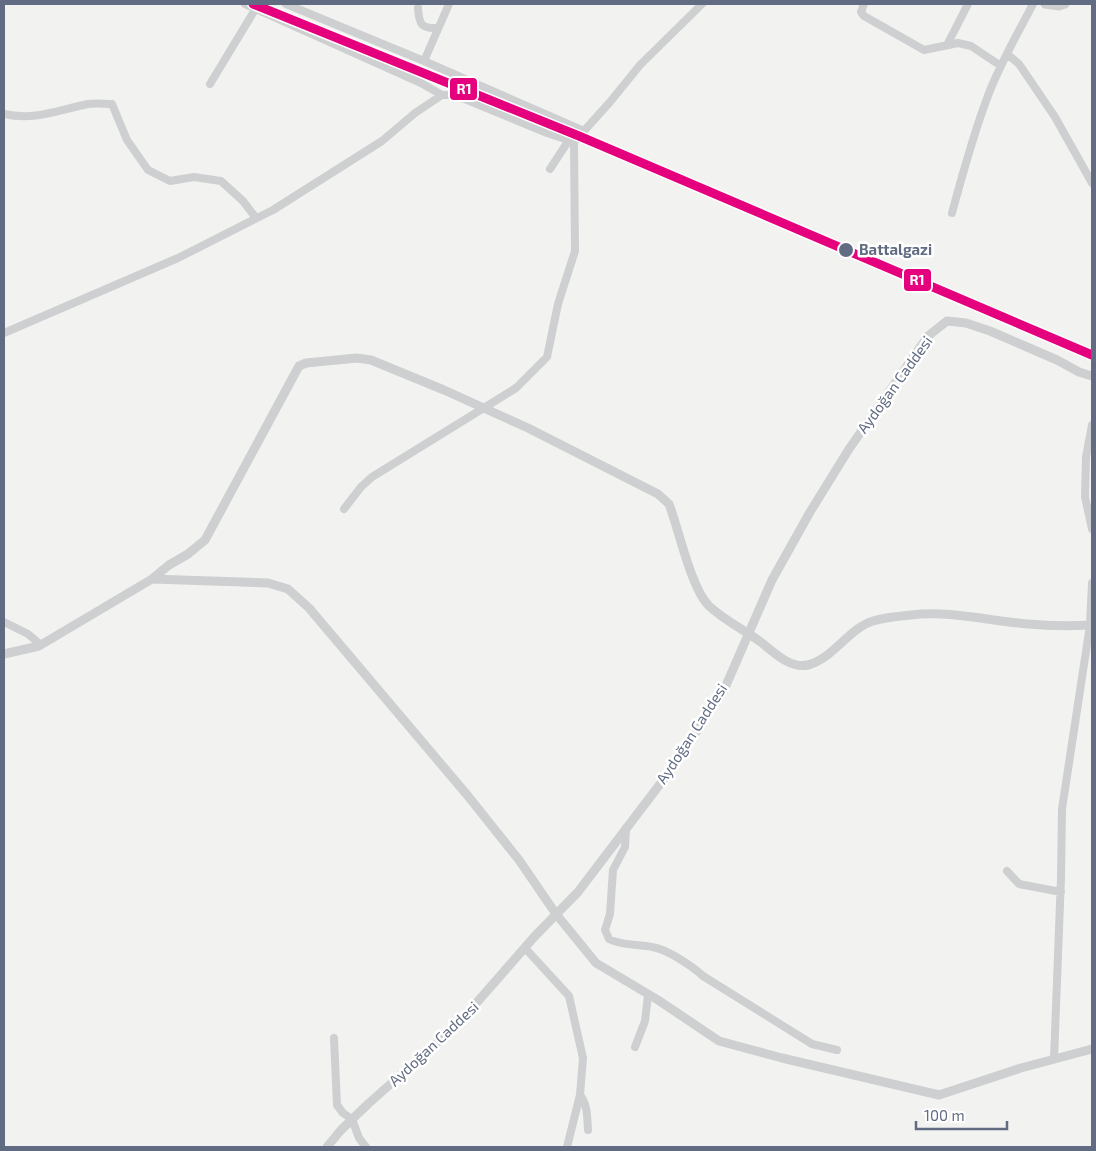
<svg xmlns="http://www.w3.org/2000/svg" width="1096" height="1151" font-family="'Exo 2',sans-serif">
<rect width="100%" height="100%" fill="#f2f3f0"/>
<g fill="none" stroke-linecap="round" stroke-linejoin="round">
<path stroke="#cecfd0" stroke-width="8" d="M 245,4 L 421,83 L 442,95
M 286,4 L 424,61 L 449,4
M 864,4 L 861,12 L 864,16 L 924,50 L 958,43 L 971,46 L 1001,66
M 418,8 C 419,24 421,29 438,28
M 947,45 L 968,4
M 1007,54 L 1019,64 L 1055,117 L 1092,183
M 424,61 L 584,131
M 210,84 L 256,8
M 4,114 C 35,121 58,110 88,104 C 96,103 104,104 112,104 L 127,140 L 148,170 L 170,181 L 194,177 L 221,181 L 243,201 L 256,218
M 550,169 L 569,140
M 952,213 C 963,172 974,132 989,93 C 1001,62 1018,33 1033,4
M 4,333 L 178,258 L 273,210 L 382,141 L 415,113 L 442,95 L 455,95 L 547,133 L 574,142 L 610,102 L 640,65 L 702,4
M 1092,425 L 1086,457 L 1085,497 L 1092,529
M 344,509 L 361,487 L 372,477 L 516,388 L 547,357 L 558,304 L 575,251 L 574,142
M 4,622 L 28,634 L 41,645
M 626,828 L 625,847 L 613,870 L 610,914 L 605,930 L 609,939 C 623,946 637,944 652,947 C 667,949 692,966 703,976 L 812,1044 L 837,1050
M 1007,871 L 1019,884 L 1061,892
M 525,948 L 569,996 L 583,1058 L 580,1095 L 567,1147
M 334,1038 L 337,1105 L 343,1113 L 352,1119 L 359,1138 L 366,1147
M 635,1047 L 645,1021 L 648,995
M 1054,1059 L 1061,878 L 1062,809 L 1090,625 L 1092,583
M 580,1095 C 588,1105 587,1117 588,1130"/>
<path stroke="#cecfd0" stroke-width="9" d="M 1045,4 L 1059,6 L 1065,4
M 152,579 L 268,583 L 288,589 L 309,608 L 468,796 L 519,860 L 556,914 L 596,963 L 658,1000 L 719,1041 L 782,1058 L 939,1095 L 1021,1068 L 1092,1049
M 4,654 L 39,646 L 152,579 L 169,565 L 188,554 L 205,540 L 299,366 L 306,363 L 357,358 L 371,360 L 444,390 L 528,428 L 658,494 L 669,504 C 679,530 691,588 709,606 C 725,621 745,630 762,643 C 774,653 791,669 808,665 C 833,659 849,628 873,621 C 885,617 899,616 911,615 C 950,610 989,621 1028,624 C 1049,626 1071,626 1092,625
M 327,1147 L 341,1130 L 368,1104 L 458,1024 L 535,936 L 578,892 L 673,767 L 724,690 L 772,580 L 810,512 L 849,449 L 928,336 L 947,321 L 966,323 L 990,331 L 1057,360 L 1079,372 L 1092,376"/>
<g stroke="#fff" stroke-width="12">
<path id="rail-1" d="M 253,4 L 579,136 L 1092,355"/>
</g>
<use href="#rail-1" stroke="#e5007d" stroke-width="9"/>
</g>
<circle fill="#616c82" stroke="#fff" stroke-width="2" cx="846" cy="250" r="8"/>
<g text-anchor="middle" stroke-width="5" stroke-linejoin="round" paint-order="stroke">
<g font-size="15" font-weight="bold" fill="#616c82" stroke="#fff" text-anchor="start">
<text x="859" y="255">Battalgazi</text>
</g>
<g font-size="15" fill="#616c82" stroke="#fff">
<text transform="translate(895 385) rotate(-54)" y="5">Aydoğan Caddesi</text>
<text transform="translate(692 734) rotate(-57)" y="5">Aydoğan Caddesi</text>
<text transform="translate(434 1044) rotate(-43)" y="5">Aydoğan Caddesi</text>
</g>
</g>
<g stroke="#fff" stroke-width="2">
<rect x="449" y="77" width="29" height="24" rx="5" fill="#e5007d"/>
<rect x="903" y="268" width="29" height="24" rx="5" fill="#e5007d"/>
</g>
<g font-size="14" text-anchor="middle" font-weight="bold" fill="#fff">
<text x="464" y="94">R1</text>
<text x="917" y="285">R1</text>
</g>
<rect width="1096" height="1151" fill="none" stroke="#616c82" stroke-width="10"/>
<path d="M916 1121v8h91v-8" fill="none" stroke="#616c82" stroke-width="2.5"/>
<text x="924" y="1121" font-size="15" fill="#616c82" stroke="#ffffff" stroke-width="4" paint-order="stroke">100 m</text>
</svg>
